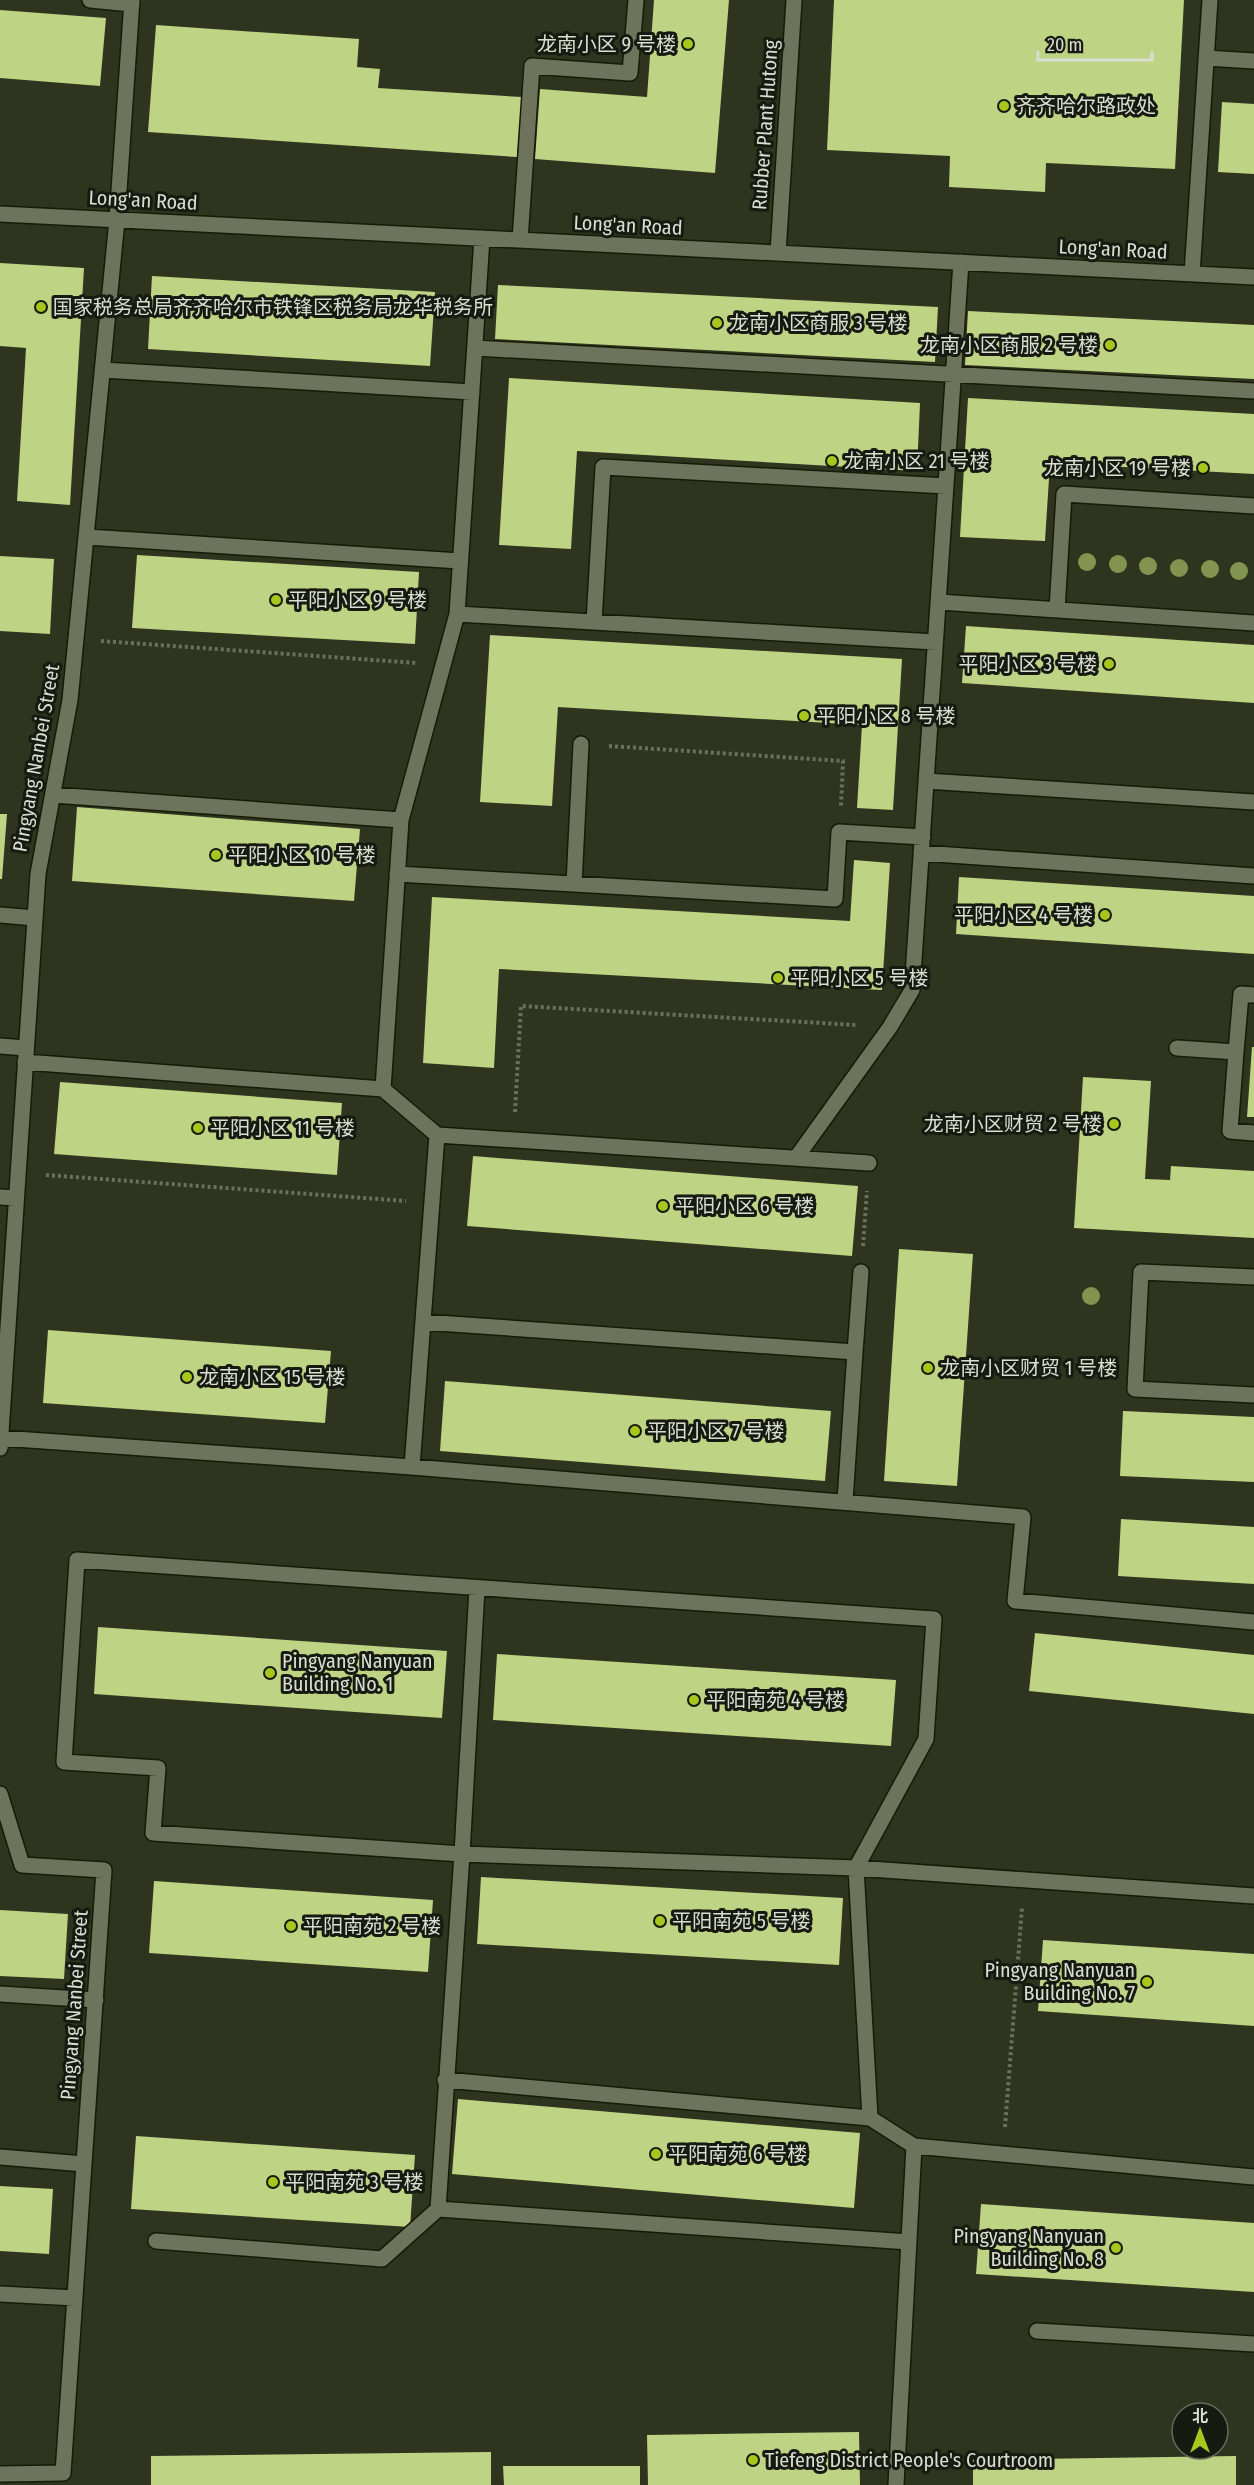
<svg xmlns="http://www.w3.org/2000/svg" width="1254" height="2485" font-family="'Fira Sans Condensed','Noto Sans SC',sans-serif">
<rect width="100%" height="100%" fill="#2e341e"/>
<path fill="#bed384" d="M 654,0 L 729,0 L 715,173 L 535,159 L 540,89 L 647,97 Z
M 834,0 L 1184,0 L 1175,169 L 1046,163 L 1045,192 L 949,187 L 950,156 L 827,150 Z
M 0,10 L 106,18 L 100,86 L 0,78 Z
M 156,25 L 359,39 L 357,67 L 380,69 L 378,88 L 522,97 L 517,157 L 148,132 Z
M 1222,102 L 1254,104 L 1254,174 L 1218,172 Z
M 0,263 L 84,268 L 70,505 L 17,501 L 26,348 L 0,346 Z
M 152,276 L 435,292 L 430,366 L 148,349 Z
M 498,285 L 938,307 L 935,362 L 495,339 Z
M 968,311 L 1254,325 L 1254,379 L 965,365 Z
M 509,378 L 920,403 L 917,471 L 577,451 L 571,549 L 499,545 Z
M 968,398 L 1254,414 L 1254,474 L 1050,463 L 1045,541 L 960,537 Z
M 137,555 L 419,572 L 415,644 L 132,628 Z
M 0,556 L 54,559 L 50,634 L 0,631 Z
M 966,626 L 1254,645 L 1254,703 L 962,683 Z
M 490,635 L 902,659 L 893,810 L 857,808 L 862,725 L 558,707 L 552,806 L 480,802 Z
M 77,807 L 360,829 L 354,901 L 72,881 Z
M 0,814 L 7,814 L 2,879 L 0,879 Z
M 854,860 L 890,863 L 882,990 L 499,969 L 494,1068 L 423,1063 L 432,897 L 850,921 Z
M 959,877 L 1254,896 L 1254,954 L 956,934 Z
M 1252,1047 L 1254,1047 L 1254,1117 L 1247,1117 Z
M 1083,1077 L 1151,1081 L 1145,1179 L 1170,1180 L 1171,1166 L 1254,1171 L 1254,1238 L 1074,1228 Z
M 60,1082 L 342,1103 L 337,1175 L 54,1154 Z
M 473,1156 L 858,1186 L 852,1256 L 467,1226 Z
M 899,1249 L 973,1254 L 957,1486 L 884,1481 Z
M 48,1330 L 331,1351 L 325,1423 L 43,1403 Z
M 445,1381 L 831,1411 L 825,1481 L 440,1451 Z
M 1123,1411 L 1254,1417 L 1254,1482 L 1120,1476 Z
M 1121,1519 L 1254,1527 L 1254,1584 L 1118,1576 Z
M 98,1627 L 447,1651 L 442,1718 L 94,1694 Z
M 1035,1633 L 1254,1655 L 1254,1714 L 1029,1691 Z
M 497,1654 L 896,1680 L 891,1746 L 493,1720 Z
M 481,1877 L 843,1898 L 839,1965 L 477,1944 Z
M 154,1881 L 433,1900 L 428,1972 L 149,1953 Z
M 0,1910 L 68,1914 L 64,1979 L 0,1976 Z
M 1043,1940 L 1254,1954 L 1254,2026 L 1038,2011 Z
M 458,2099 L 860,2133 L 854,2208 L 452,2174 Z
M 136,2136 L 415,2155 L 410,2227 L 131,2209 Z
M 0,2186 L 53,2189 L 49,2254 L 0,2251 Z
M 981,2204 L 1254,2223 L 1254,2292 L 976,2274 Z
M 859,2432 L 860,2485 L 648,2485 L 647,2435 Z
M 491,2452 L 491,2485 L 151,2485 L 151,2456 Z
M 1236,2456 L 1236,2485 L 973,2485 L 973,2460 Z
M 503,2466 L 640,2466 L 640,2485 L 504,2485 Z"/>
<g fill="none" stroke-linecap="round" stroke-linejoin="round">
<g stroke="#161b06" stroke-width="18">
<path id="minor" d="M 90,0 L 132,4
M 1206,58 L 1254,61
M 0,214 L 1254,277
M 482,238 L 457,614 L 401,820 L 383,1089 L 437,1135 L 869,1163
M 520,240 L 532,66 L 630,73 L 636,0
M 778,253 L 794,0
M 1192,274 L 1210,0
M 475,348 L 1254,391
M 103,370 L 472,392
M 87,537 L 460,561
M 939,602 L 1254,623
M 1057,610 L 1064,494 L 1254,506
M 457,614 L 935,642
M 594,622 L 603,467 L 946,486
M 926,781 L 1254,802
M 53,795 L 401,820
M 921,853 L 1254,876
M 397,874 L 835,899 L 839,832 L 923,837
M 574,884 L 581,744
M 0,915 L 35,918
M 0,1046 L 26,1048
M 1177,1048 L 1236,1052 L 1241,994 L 1254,995
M 1236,1052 L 1230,1131 L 1254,1133
M 25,1062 L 383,1089
M 796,1158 L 890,1027 L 912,990 L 961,262
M 0,1197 L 16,1198
M 1254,1277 L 1141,1272 L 1135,1389 L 1254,1395
M 423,1322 L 855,1352 L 845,1501
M 855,1352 L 861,1272
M 1,1438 L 412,1467 L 437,1135
M 0,1448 L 38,874 L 70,700 L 117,220 L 132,0
M 412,1467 L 1023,1517 L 1015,1601 L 1254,1622
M 477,1588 L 462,1854 L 856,1868 L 1254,1896
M 0,1794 L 22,1865 L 104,1870 L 63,2473 L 0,2474
M 0,1994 L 96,2000
M 445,2080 L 870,2118
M 0,2157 L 84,2164
M 156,2241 L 382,2259 L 438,2209
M 909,2242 L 438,2209 L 462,1854 L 153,1833 L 158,1768 L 64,1762 L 77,1560 L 934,1619 L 926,1739 L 856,1868 L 870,2118 L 914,2146
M 0,2294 L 75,2298
M 1037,2331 L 1254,2344
M 896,2485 L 914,2146 L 1254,2177"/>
</g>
<path stroke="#6b705e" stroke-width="4" stroke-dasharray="3 3" stroke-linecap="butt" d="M 101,641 L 417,663
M 609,746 L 843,761 L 841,806
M 515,1112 L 521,1006 L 857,1025
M 46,1175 L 406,1201
M 863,1246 L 867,1191
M 1005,2127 L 1022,1908"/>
<use href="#minor" stroke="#6d745b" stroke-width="15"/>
</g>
<g fill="#839450">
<circle cx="1087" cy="562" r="9"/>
<circle cx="1118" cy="564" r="9"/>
<circle cx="1148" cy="566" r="9"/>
<circle cx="1179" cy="568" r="9"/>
<circle cx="1210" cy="569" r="9"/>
<circle cx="1239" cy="571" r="9"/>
<circle cx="1091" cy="1296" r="9"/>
</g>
<g fill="#a7c71e" stroke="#171a10" stroke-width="2">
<circle cx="688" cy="44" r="6"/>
<circle cx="1004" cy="106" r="6"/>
<circle cx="41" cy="307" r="6"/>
<circle cx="717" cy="323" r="6"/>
<circle cx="1110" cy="345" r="6"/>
<circle cx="832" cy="461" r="6"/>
<circle cx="1203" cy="468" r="6"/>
<circle cx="276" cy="600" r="6"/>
<circle cx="1109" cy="664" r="6"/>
<circle cx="804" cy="716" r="6"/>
<circle cx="216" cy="855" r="6"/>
<circle cx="1105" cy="915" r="6"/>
<circle cx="778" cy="978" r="6"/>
<circle cx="1114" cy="1124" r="6"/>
<circle cx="198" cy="1128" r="6"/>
<circle cx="663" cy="1206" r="6"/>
<circle cx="928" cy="1368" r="6"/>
<circle cx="187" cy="1377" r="6"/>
<circle cx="635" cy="1431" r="6"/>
<circle cx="270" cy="1673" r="6"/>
<circle cx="694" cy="1700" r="6"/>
<circle cx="660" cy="1921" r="6"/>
<circle cx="291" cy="1926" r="6"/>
<circle cx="1147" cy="1982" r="6"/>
<circle cx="656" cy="2154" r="6"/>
<circle cx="273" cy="2182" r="6"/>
<circle cx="1116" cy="2248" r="6"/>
<circle cx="753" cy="2460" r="6"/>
</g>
<g text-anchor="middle" stroke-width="6" stroke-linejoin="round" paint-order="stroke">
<g font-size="20" fill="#daded1" stroke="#171a10" text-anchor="start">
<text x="676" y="51" text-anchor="end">龙南小区 9 号楼</text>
<text x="1016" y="113">齐齐哈尔路政处</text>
<text x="53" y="314">国家税务总局齐齐哈尔市铁锋区税务局龙华税务所</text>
<text x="729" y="330">龙南小区商服 3 号楼</text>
<text x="1098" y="352" text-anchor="end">龙南小区商服 2 号楼</text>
<text x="844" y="468">龙南小区 21 号楼</text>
<text x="1191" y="475" text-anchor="end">龙南小区 19 号楼</text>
<text x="288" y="607">平阳小区 9 号楼</text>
<text x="1097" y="671" text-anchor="end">平阳小区 3 号楼</text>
<text x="816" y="723">平阳小区 8 号楼</text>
<text x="228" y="862">平阳小区 10 号楼</text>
<text x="1093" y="922" text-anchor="end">平阳小区 4 号楼</text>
<text x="790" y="985">平阳小区 5 号楼</text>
<text x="1102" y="1131" text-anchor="end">龙南小区财贸 2 号楼</text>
<text x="210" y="1135">平阳小区 11 号楼</text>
<text x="675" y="1213">平阳小区 6 号楼</text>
<text x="940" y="1375">龙南小区财贸 1 号楼</text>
<text x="199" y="1384">龙南小区 15 号楼</text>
<text x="647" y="1438">平阳小区 7 号楼</text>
<text x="282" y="1668">Pingyang Nanyuan<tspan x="282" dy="23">Building No. 1</tspan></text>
<text x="706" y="1707">平阳南苑 4 号楼</text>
<text x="672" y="1928">平阳南苑 5 号楼</text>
<text x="303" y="1933">平阳南苑 2 号楼</text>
<text x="1135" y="1977" text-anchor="end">Pingyang Nanyuan<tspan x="1135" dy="23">Building No. 7</tspan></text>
<text x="668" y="2161">平阳南苑 6 号楼</text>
<text x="285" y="2189">平阳南苑 3 号楼</text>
<text x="1104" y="2243" text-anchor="end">Pingyang Nanyuan<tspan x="1104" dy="23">Building No. 8</tspan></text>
<text x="765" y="2467">Tiefeng District People's Courtroom</text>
</g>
<g font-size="20" fill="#daded1" stroke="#171a10">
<text transform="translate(765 125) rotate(-86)" y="7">Rubber Plant Hutong</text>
<text transform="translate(143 200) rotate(3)" y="7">Long'an Road</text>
<text transform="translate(628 225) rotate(3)" y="7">Long'an Road</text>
<text transform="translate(1113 249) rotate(3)" y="7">Long'an Road</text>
<text transform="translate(36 758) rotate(-80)" y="7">Pingyang Nanbei Street</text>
<text transform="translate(74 2005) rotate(-86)" y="7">Pingyang Nanbei Street</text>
</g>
</g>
<g transform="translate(1200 2431)"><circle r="28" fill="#171a10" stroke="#65685d" stroke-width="1.5"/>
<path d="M0-4.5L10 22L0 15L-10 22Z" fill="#a7c71e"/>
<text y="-9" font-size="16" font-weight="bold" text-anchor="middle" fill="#daded1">北</text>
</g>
<path d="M1038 51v9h114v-9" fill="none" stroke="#daded1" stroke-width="3"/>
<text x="1047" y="51" font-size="18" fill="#daded1" stroke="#171a10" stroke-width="4.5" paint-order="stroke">20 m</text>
</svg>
